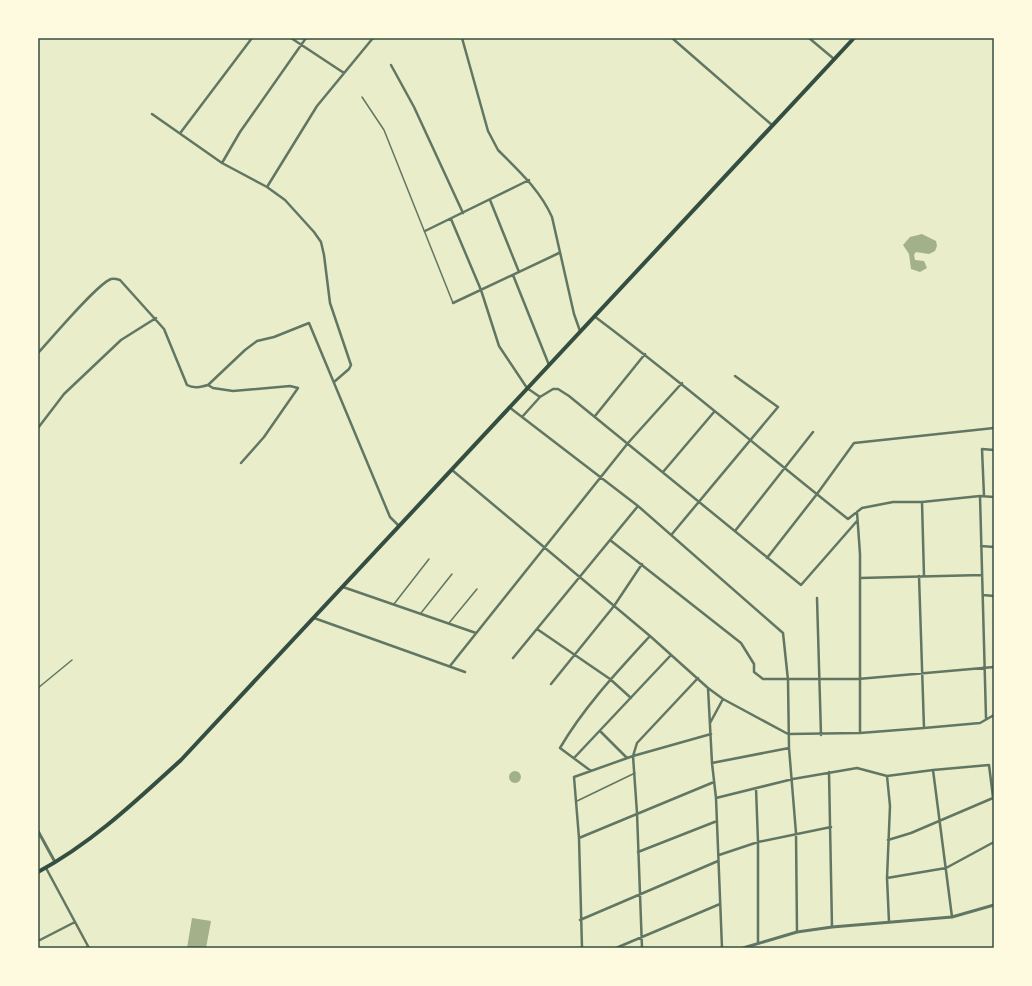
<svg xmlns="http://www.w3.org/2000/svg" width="1032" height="986" font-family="'Work Sans',sans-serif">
<rect width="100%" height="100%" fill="#e9edc9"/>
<path fill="#a3b18a" d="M 922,234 L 936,241 L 937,246 L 935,251 L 929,254 L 916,252 L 914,255 L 915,260 L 924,261 L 927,268 L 920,272 L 911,269 L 909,254 L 903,245 L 910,237 Z
M509 777a6 6 0 1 1 12 0a6 6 0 1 1-12 0Z
M 192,918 L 211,921 L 206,948 L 187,948 Z"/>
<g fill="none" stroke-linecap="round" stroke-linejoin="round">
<path stroke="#617663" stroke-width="1.5" d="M 362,97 L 384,130 L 453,303
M 394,604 L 429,559
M 421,613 L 452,574
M 449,623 L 477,589
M 38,688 L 72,660
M 577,801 L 635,773"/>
<path stroke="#617663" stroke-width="2.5" d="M 291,38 L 344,73
M 462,38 L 488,131 L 498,150 C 519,171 540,190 552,217 L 574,314 L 580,331
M 672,38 L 772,125
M 809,38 L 834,59
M 391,65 L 414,107 L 463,213
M 152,114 L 222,163 L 267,187 L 285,200 L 314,232 L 321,242 L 324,255 L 330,303 L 351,365 L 349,369 L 334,382
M 181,132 L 252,38
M 222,163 L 240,132 L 306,38
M 267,187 L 317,106 L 373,38
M 490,200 L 519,272
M 451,219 L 481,290 L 499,346 L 527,388 L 540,397
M 425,231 L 529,180
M 513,275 L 549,365
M 453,303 L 559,253
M 594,316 C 681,381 763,452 848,519 L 862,508 L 893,502 L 922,502 L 980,496 L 994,497
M 38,353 C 51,339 97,284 111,279 C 114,278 117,279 120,280 L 164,329 L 187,385 C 194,389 201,387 208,385 L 245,350 L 257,341 L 274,337 L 309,323 L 390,517 L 399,526
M 208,385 L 213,388 L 233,391 L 290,386 L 298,388 L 264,437 L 241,463
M 509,407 L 638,506 L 783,633 L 788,680 L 789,748 L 796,833 L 797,932
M 595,416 L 645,354
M 522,417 L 540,397 L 553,389 L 558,389 L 569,396 L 801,585 L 857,521
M 38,428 L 64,394 L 121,340 L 156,318
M 452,470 L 650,636 L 708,688 L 723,699 L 788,734 L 860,733 L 924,728 L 980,723 L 994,715
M 663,472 L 714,412
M 980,496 L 986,718
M 984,496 L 982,449 L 994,450
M 922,502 L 924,576
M 857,512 L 860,554 L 860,733
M 735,531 L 813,432
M 672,534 L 778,407 L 735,376
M 610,540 L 741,643 L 754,664 L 754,672 L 763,679 L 858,679 L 994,667
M 981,546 L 994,547
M 767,558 L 817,494 L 854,443 L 994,428
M 919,576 L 924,728
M 860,578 L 982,575
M 343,587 L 476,633
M 983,595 L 994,596
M 817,598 L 821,735
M 314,618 L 465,672
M 537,629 L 610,679 L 631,698
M 513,658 L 638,506
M 450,666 L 628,443 L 682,383
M 551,684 L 614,606 L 642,564
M 708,688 L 712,763 L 716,798 L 722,948
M 710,723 L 723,699
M 600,731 L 627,758
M 574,758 L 671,655
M 712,763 L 789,748
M 933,770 L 989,765 L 992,789
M 591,771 L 560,748 C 584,707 617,672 650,636
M 829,772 L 832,927
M 887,776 L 890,806 L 887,878 L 889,922
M 756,788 L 758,842 L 758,942
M 716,798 L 793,779 L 857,768 L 887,776 L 933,770 L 952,917
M 579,838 L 714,782
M 888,840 L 911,833 L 993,798 L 992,789 L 994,788
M 638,852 L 717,821
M 719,855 L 758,842 L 831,827
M 46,868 L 89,948
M 887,878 L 946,868 L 994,842
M 580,920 L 718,861
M 38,941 L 75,922
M 582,948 L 579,838 L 574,777 L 633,756 L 711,734
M 616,948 L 720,904
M 642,948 L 637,813 L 633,756 L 637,743 L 698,678"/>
<path stroke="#617663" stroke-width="3" d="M 38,831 L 55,862
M 743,948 L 797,932 L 832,927 L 952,917 L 994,905"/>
<path stroke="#344e41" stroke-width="4" d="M 38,872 C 92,843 136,801 181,760 L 854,38"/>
</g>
<rect width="1032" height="986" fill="none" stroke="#fefae0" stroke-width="78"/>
<rect x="39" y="39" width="954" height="908" fill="none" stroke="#344e41" stroke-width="1.5"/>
</svg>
